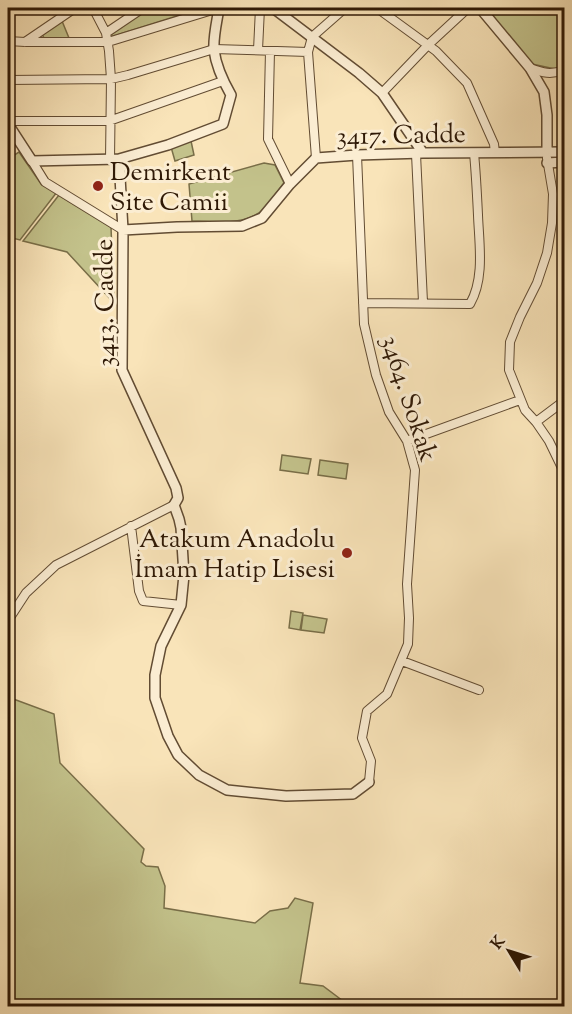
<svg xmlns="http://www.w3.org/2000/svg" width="572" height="1014" font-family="'Sorts Mill Goudy',serif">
<rect width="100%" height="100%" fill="#f9e4b9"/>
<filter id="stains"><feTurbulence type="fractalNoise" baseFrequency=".00333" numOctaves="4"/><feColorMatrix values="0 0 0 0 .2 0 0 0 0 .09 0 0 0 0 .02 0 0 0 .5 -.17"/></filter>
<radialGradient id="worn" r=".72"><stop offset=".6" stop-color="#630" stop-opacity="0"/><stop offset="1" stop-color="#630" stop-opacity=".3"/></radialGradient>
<path fill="#c3c28b" stroke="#796e48" stroke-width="1.5" d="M 151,8 L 184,8 L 193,11 L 110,37 L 110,33 Z
M 485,8 L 538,8 L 542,12 L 552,8 L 564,8 L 564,66 L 555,69 L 532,64 Z
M 62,21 L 69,38 L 44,38 L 42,34 Z
M 191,141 L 194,155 L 175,161 L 171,147 Z
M 19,152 L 41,184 L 57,192 L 20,240 L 8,237 L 8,159 Z
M 264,163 L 275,165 L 284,183 C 277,192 267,207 259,213 C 240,225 213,222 192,221 L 189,184 Z
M 59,195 L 111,227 L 114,303 L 67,252 L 23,241 Z
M 282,455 L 311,459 L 308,474 L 280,470 Z
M 320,460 L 348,464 L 346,479 L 318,475 Z
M 291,611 L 303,613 L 300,630 L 289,628 Z
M 303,615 L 327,619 L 324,633 L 301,630 Z
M 8,697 L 54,714 L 60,763 L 144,849 L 141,862 L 146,866 L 158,867 L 165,886 L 164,908 L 255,923 L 270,911 L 288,908 L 295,898 L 313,903 L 300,983 L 323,986 L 343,1001 L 346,1006 L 8,1006 Z"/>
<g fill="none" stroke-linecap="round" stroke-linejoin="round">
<g stroke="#624c33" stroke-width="10">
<path id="minor" d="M 93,8 L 106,33 L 109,51 L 111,79 L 110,160
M 377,8 L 436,51 L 467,83 L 494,144 L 495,153
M 106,33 L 143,8
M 8,41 L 25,42 L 108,42 L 219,8
M 25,42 L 75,8
M 258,50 L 260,8
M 270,51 L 268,139 L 290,184
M 530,68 C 543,73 551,75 564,70
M 8,80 L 111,79 L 128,75 L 214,49 L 308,52
M 382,93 L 428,45 L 468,8
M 8,121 L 109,121 L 223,81
M 416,154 L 423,302
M 357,155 L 364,324 L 376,375 L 389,412 L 407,441 L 415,470 L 407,584 L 409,618 L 408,644 L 387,694 L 367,711 L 362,738 L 371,761 L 369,782
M 316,158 L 308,52 L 312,37 L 345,8
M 547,158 L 553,194 L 552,223 L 547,253 L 537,283 L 520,317 L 510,342 L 509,370 L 525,410 L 536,422 L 549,441 L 564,472
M 32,161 L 45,182 L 123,230
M 363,303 L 470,304 C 485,278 479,243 478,215 C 477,194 476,174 474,153
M 536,422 L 564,401
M 407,441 L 520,400
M 131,526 L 139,591 L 143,601 L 181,605
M 8,623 L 9,619 L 26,593 L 56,565 L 174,505
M 402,661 L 479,690"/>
</g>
<g stroke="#624c33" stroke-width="12">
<path id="tertiary" d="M 273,8 L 359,73 L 382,93 L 423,153
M 480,8 L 530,68 L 544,92 L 547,115 L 547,152
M 8,124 L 32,161 L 119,159 L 168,145 L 223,124 L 231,95 C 223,81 216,66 214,50 C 213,37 217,21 219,8
M 119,159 L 123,230 L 122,370 L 176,488 L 178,498 L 174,505 L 179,519 L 181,528 L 184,575 L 181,605 L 161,646 L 155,675 L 155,698 L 168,736 L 178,755 L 199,775 L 227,790 L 286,796 L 353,794 L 369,782
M 547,163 L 564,162
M 123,230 L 177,227 L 242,226 L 262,218 L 290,184 L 316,158 L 357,155 L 423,153 L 564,152"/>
</g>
<use href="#minor" stroke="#fbedd2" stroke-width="8"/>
<use href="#tertiary" stroke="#fbedd2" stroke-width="9"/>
</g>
<g fill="#8f2418" stroke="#fbedd2" stroke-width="2">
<circle cx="98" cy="186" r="6"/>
<circle cx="347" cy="553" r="6"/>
</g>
<g text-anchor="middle" stroke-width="6" stroke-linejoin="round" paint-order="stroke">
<g font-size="26" fill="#2f1906" stroke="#fbedd2">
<text transform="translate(401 134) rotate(-1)" y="9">3417. Cadde</text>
<text transform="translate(104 303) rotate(-91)" y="9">3413. Cadde</text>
<text transform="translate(410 398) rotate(72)" y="9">3464. Sokak</text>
</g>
<g font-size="26" fill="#2f1906" stroke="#fbedd2" text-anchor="start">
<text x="110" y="180">Demirkent<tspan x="110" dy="30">Site Camii</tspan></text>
<text x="335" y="547" text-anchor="end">Atakum Anadolu<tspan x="335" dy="30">İmam Hatip Lisesi</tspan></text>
</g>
</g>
<rect width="572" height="1014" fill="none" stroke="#f9e4b9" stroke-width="30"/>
<rect x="9" y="9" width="554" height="996" fill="none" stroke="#2f1906" stroke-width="3"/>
<rect x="15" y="15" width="542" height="984" fill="none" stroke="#2f1906" stroke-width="1.5"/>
<g transform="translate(509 951) rotate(308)" stroke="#fbedd2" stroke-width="4.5" paint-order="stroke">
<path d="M0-4.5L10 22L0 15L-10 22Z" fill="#2f1906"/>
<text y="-9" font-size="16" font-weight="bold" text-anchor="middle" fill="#2f1906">K</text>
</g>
<rect width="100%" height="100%" filter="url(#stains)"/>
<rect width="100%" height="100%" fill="url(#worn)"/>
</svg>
